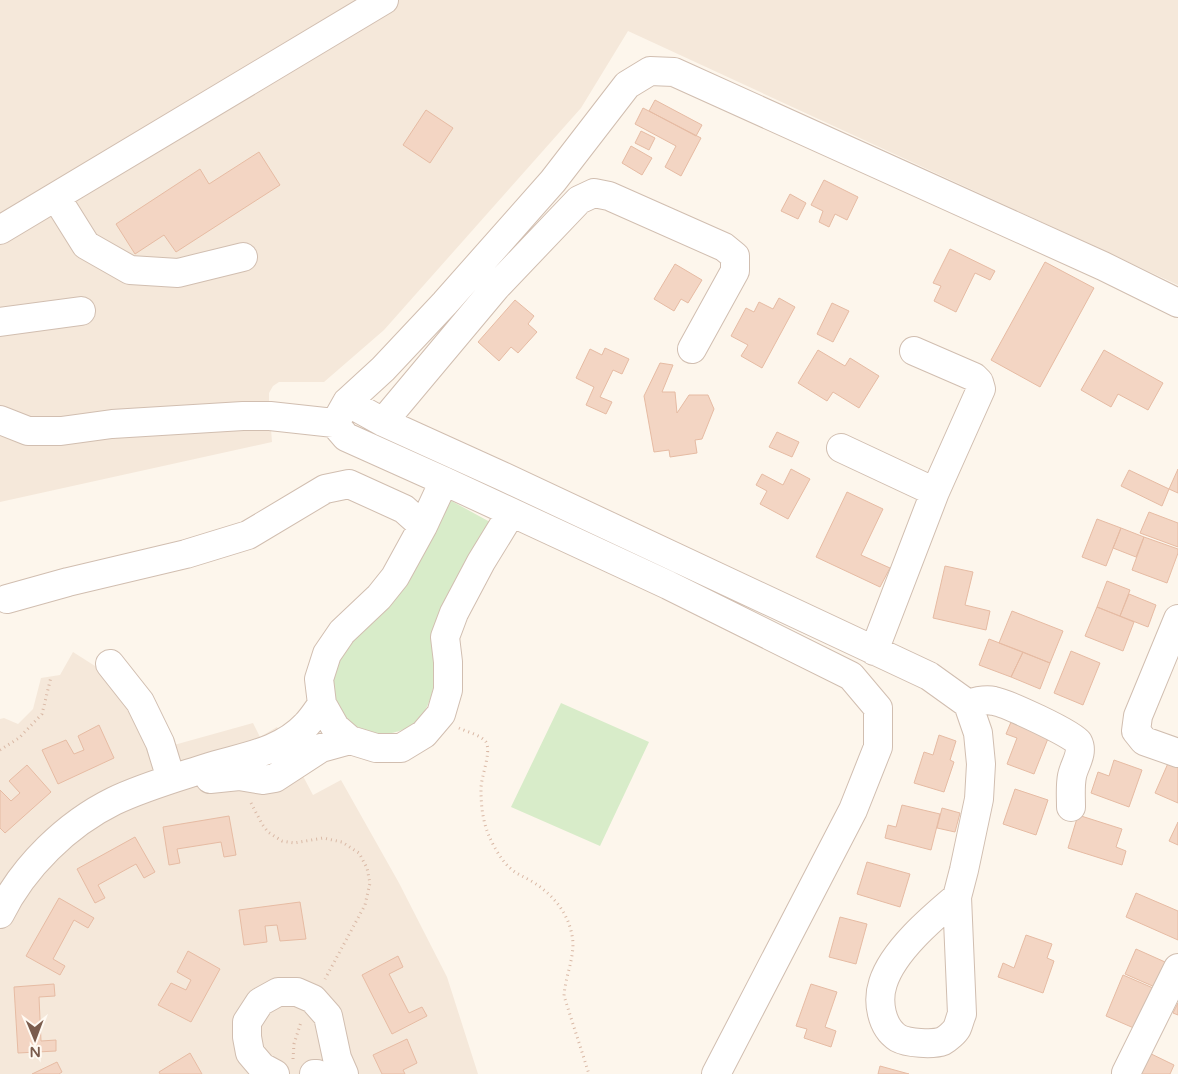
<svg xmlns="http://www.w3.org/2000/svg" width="1178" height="1074" font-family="'Varela Round',sans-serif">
<rect width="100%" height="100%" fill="#fdf6ec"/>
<path fill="#f5e8da" d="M 0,0 L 1178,0 L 1178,285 L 628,31 L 581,108 L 384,330 L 324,382 L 279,382 L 273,386 L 269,393 L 269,403 L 272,442 L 0,502 Z
M 73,652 L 95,666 L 110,664 L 174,745 L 253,723 L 260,737 L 277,727 L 313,795 L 341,780 L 399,883 L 447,977 L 478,1074 L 0,1074 L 0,719 L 4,718 L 18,724 L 33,709 L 41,678 L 60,675 Z"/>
<path fill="#d8ecc9" d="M 448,499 L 490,522 L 435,680 C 432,693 430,704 422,715 C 403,740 360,741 342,714 C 332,699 331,674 339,658 C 350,634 378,622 393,600 C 400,590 405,577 411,566 C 424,544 436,522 448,499 Z
M 561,703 L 649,742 L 600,846 L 511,807 Z"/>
<path fill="#f3d5c3" stroke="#e6bba3" d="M 655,100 L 702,125 L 696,136 L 649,111 Z
M 643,108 L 701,138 L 681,176 L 665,167 L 676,146 L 635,124 Z
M 426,110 L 453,128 L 430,163 L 403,145 Z
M 641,131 L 655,138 L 649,150 L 635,143 Z
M 631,146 L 652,158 L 642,175 L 622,163 Z
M 259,152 L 280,185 L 176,252 L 164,235 L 135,254 L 116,224 L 200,169 L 209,184 Z
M 824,180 L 858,197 L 847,220 L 835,214 L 829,227 L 819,222 L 823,211 L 811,205 Z
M 790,194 L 806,203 L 798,219 L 781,211 Z
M 950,249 L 995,271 L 990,280 L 975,273 L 956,312 L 934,301 L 941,286 L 933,283 Z
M 1045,262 L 1094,288 L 1040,387 L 991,360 Z
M 675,264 L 702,280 L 688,303 L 681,299 L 674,311 L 654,299 Z
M 779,298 L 795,307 L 762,368 L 741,356 L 748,345 L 731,336 L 746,308 L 754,312 L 759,302 L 773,309 Z
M 515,300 L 534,316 L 528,324 L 537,332 L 518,353 L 511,347 L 499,361 L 478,342 Z
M 832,303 L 849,311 L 833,342 L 817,334 Z
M 605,348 L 629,359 L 622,374 L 613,370 L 600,397 L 612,402 L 606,414 L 586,405 L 594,387 L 576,378 L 590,349 L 602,355 Z
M 818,350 L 845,366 L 850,358 L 879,376 L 859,408 L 833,392 L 827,401 L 798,383 Z
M 1104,350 L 1163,383 L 1148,410 L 1118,394 L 1111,407 L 1081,390 Z
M 660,363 L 673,365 L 662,392 L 675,392 L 677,413 L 689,395 L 708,395 L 714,409 L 702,439 L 695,440 L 697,453 L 670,457 L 669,450 L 654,452 L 644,396 Z
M 777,432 L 799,442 L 792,457 L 769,447 Z
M 791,469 L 810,479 L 788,519 L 760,504 L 767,491 L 756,485 L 762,474 L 783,485 Z
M 1178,469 L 1178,493 L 1169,489 Z
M 1129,470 L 1169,489 L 1162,506 L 1121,486 Z
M 847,492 L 883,509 L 861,555 L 890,568 L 880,587 L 816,557 Z
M 1149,512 L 1178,523 L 1178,547 L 1140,533 Z
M 1097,519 L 1121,528 L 1106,566 L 1082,557 Z
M 1121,528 L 1144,537 L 1136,557 L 1113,548 Z
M 1144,537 L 1178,549 L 1178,553 L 1167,583 L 1132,570 Z
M 945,566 L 973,572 L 965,605 L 990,611 L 986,630 L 933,618 Z
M 1107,581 L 1130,590 L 1120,616 L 1097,607 Z
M 1129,594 L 1156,605 L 1148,627 L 1120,616 Z
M 1097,607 L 1134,622 L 1123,651 L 1085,636 Z
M 1012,611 L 1063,631 L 1050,663 L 999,643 Z
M 989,639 L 1023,652 L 1011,677 L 979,665 Z
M 1071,651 L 1100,663 L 1083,705 L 1054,693 Z
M 1023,652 L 1050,663 L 1040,689 L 1011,677 Z
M 1011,722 L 1049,736 L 1034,774 L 1007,764 L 1017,738 L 1006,734 Z
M 99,725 L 114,758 L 58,784 L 42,750 L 66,740 L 74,754 L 84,750 L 78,736 Z
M 939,735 L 956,741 L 950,760 L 954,762 L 944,792 L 914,783 L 924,752 L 933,755 Z
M 1114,760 L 1142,770 L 1129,807 L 1091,793 L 1098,772 L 1109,776 Z
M 1169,761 L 1178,764 L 1178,803 L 1155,793 Z
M 27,765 L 51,792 L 5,833 L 0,828 L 0,790 L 11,801 L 20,793 L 9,781 Z
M 1015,789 L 1048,800 L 1036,835 L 1003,824 Z
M 902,805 L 940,814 L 931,850 L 885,838 L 888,825 L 896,827 Z
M 942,808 L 960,813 L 955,832 L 937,828 Z
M 1078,815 L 1122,829 L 1116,847 L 1126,851 L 1122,865 L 1068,848 Z
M 229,816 L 236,855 L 224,857 L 221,842 L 177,849 L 180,863 L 169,865 L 163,827 Z
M 1178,822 L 1178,845 L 1169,841 Z
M 135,837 L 155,872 L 144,878 L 136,864 L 98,885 L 105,898 L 95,903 L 77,869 Z
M 867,862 L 910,874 L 900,907 L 857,894 Z
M 1136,893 L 1178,911 L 1178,940 L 1126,917 Z
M 59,898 L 94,918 L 88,928 L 74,920 L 53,959 L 65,966 L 60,975 L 26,956 Z
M 300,902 L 306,939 L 280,941 L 277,925 L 265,926 L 267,942 L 244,945 L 239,910 Z
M 840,917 L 867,924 L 856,964 L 829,957 Z
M 1026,935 L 1052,944 L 1047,958 L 1054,961 L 1043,993 L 998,977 L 1003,963 L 1014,968 Z
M 1136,949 L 1174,966 L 1164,991 L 1125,974 Z
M 188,951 L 220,969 L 191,1022 L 158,1005 L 171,983 L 186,990 L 191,980 L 177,972 Z
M 398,956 L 403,967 L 389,974 L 409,1013 L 422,1007 L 427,1016 L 392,1034 L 362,975 Z
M 1123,975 L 1160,991 L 1143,1032 L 1106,1016 Z
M 54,984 L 55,996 L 39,997 L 41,1041 L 56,1040 L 56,1051 L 18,1053 L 14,987 Z
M 811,984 L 837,992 L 825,1027 L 836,1031 L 831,1047 L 804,1038 L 807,1029 L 796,1026 Z
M 1178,1003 L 1178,1015 L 1173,1013 Z
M 407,1039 L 417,1063 L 403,1070 L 405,1074 L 382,1074 L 373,1055 Z
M 1141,1049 L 1174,1065 L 1170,1074 L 1129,1074 Z
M 190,1053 L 202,1074 L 160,1074 L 159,1072 Z
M 57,1062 L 62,1072 L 59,1074 L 32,1074 Z
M 880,1066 L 909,1074 L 878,1074 Z"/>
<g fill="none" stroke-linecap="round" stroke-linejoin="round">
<g stroke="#d1beb0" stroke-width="30">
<path id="minor" d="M 56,197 L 86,245 L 130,270 L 178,273 L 243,257
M 0,230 L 384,0
M 0,322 L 81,311
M 347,402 L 383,422 L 502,476 L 929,676 L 968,704 L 978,733 L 981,764 L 979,799 L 964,870 L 957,897 L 962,1014 C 960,1018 959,1024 957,1028 C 955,1032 947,1039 943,1041 C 933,1045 907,1043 898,1038 C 881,1027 877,1001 883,983 C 893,951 932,918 957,897
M 338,418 L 347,402 L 383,369 L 445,303 L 553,181 L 627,85 L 650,71 L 674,72 L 1103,266 L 1178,303
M 0,420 L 28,431 L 61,431 L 112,424 L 243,416 L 270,416 L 334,423 L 346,437 L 444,481 L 668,585 L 851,676 L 878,708 L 878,747 L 853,810 L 716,1074
M 383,422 L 496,287 L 579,200 L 594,193 L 609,196 L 724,247 L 735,256 L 735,271 L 692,349
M 841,448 L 935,492
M 444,481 L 423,526 L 395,577 L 379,597 L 342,632 L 327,654 L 319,679 L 322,704 L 335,727 L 350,740 L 376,748 L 401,748 L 424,734 L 441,714 L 448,690 L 448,662 L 445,637 L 454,613 L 481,562 L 511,513
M 7,599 L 68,582 L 186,554 L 248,535 L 325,489 L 349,484 L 404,509 L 423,526
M 1178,619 L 1138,716 L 1136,731 L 1144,741 L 1178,753
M 874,651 L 935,492 L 981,389 L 979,382 L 974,377 L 914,351
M 110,664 L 140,702 L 160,743 L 171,779
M 968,704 C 977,701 985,699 994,701 C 1006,703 1073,734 1078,742 C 1084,753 1074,765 1072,776 C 1070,786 1071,796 1071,807
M 210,779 L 239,776 L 263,780 L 275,778 L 321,748 L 350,740
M 0,914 C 23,867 67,824 114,801 C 143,787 175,778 206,768 C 240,757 280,753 306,725 C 312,719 317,711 322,704
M 1126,1073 L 1178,968
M 275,1074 L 262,1067 L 250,1053 L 247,1037 L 247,1022 L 260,1002 L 278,992 L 297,992 L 313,999 L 328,1016 L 337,1058 L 344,1074
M 314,1074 L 317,1074"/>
</g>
<path stroke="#d9b8a5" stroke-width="3" stroke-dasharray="1 4" stroke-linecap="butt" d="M 459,728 C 467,732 481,735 486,742 C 492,753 480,778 481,791 C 481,806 483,822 489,836 C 494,847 501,860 510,868 C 516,874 525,877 533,882 C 555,896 571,916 573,943 C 573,962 565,978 564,996 L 589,1074
M 0,750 L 19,738 L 42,714 L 51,677
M 251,803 L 262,824 L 268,832 L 282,841 L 294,843 L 323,838 L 342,842 L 359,853 L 367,868 L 370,883 L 365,905 L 325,979
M 293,1059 L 294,1044 L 301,1022"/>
<use href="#minor" stroke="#fff" stroke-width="28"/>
</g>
<g transform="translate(35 1039) rotate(179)" stroke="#fffaf3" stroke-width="4" paint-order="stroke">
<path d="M0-4L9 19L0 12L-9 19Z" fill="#7a5c4d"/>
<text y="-8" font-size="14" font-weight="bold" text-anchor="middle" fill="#7a5c4d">N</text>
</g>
</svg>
